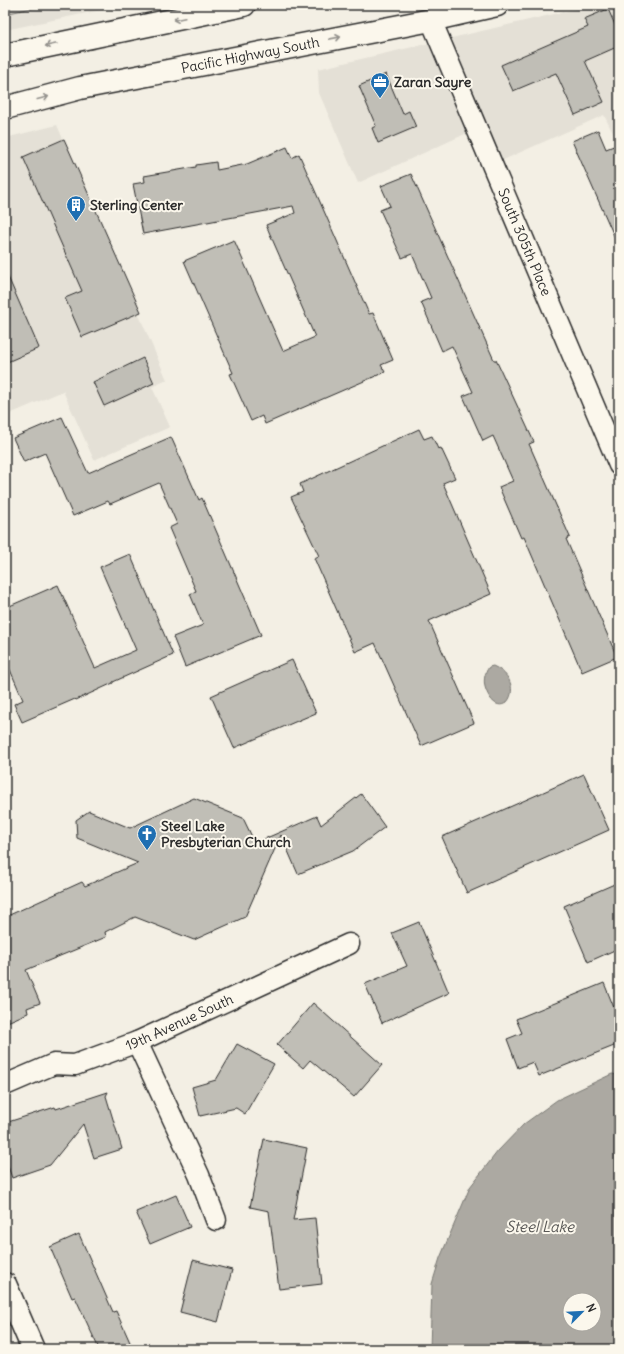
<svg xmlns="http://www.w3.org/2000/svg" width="624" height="1354" font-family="Delius,sans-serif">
<rect width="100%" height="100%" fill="#f3efe4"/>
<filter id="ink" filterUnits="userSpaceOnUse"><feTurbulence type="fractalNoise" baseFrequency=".025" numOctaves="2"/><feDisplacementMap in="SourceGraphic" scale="8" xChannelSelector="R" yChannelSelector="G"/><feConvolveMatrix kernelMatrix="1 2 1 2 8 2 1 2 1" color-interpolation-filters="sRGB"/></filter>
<g filter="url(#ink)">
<path fill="#e4e0d6" d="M 5,5 L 125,5 L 5,30 Z
M 593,5 L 619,5 L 619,145 L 604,115 L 492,165 L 476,129 L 358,183 L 319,93 L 318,69 Z
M 57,125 L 167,380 L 152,387 L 170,427 L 94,460 L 63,391 L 5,416 L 5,138 Z"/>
<path fill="#d5d2c9" stroke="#807e7a" d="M 5,5 L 45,5 L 5,14 Z"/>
<path fill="#aca9a2" stroke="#787772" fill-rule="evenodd" d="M 493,666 C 531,683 501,728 486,690 C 483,682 484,674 489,667 Z
M 612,1074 L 619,1075 L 619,1349 L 430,1349 L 432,1284 L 440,1258 L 470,1187 L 498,1151 L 524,1124 L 557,1100 ZM 570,1300 L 594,1300 L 594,1324 L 570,1324 Z"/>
<path fill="#c0beb6" stroke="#2b2b2b" d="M 608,9 L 619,34 L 619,46 L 585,61 L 604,102 L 575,115 L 556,73 L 513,91 L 501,65 L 588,27 L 584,19 Z
M 386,74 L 403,114 L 409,111 L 416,127 L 378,143 L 372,128 L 376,126 L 359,86 Z
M 598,130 L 606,149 L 619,144 L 619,247 L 572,141 Z
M 64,139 L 141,312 L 82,337 L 65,298 L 82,291 L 23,157 Z
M 287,147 L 292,158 L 299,154 L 369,314 L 373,313 L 393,360 L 381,365 L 385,372 L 265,424 L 262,416 L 251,421 L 230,374 L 233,373 L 184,261 L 234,240 L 283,351 L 315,337 L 266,225 L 295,213 L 293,206 L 143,234 L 133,184 L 145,182 L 144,176 L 196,167 L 196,165 L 216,162 L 217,170 L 247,164 Z
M 411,174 L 494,360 L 496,360 L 534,442 L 529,444 L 570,537 L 566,539 L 617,657 L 582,672 L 524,537 L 521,538 L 499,487 L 513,481 L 493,436 L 483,441 L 463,396 L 473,392 L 452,346 L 442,351 L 421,302 L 431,298 L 412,254 L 402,258 L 380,210 L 390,206 L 381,186 Z
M 5,270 L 39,348 L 5,363 Z
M 143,358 L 154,383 L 104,406 L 93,382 Z
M 62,417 L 88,473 L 171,437 L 199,500 L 202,498 L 261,635 L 185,667 L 173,637 L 203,625 L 190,594 L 196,591 L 169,528 L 177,524 L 159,483 L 110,504 L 108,501 L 73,516 L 45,453 L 24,462 L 13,438 Z
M 419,429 L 424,439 L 432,436 L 438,449 L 441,448 L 455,478 L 443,483 L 491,594 L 429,621 L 474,723 L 421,746 L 375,643 L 355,652 L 314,558 L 319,556 L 291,497 L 303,492 L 300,484 Z
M 130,554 L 173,655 L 113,682 L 113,683 L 76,700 L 75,699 L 22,722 L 14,704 L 23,700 L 5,658 L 5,608 L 58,585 L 95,668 L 136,650 L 100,567 Z
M 292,660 L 316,713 L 234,748 L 211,696 Z
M 584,774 L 609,830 L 467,893 L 442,837 Z
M 361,794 L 385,827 L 353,851 L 298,874 L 281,835 L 245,917 L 194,940 L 135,917 L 105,932 L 106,937 L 26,970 L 40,1003 L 27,1008 L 28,1013 L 5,1023 L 5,917 L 82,882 L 85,886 L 138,863 L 77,838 L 76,820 L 89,811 L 130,828 L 194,798 L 243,818 L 255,843 L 317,816 L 321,825 Z
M 619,882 L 619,948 L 588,962 L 564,906 Z
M 419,922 L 449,993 L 382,1023 L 365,984 L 407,966 L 392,933 Z
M 604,983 L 619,1020 L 619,1044 L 539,1076 L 533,1062 L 518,1068 L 507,1039 L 522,1033 L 516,1019 Z
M 313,1003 L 382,1065 L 354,1097 L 310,1060 L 303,1068 L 277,1045 Z
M 237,1044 L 274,1064 L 245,1114 L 236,1108 L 200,1116 L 192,1087 L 216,1080 Z
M 108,1092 L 106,1096 L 122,1149 L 94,1158 L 83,1124 L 50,1165 L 12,1178 L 5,1158 L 5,1123 L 55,1107 L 56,1109 Z
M 264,1139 L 307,1148 L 293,1220 L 315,1218 L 322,1284 L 279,1289 L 269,1211 L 250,1207 Z
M 176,1195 L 190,1227 L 150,1244 L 136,1212 Z
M 79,1234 L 113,1312 L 116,1311 L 133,1349 L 99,1349 L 75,1297 L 72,1298 L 50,1247 Z
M 193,1260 L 232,1270 L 218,1322 L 180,1312 Z"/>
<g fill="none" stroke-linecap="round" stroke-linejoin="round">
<g stroke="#2b2b2b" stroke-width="23">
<g id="minor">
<path id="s1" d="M 431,20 L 619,465"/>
<path d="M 137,1042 L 199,1175 L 216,1220"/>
<path id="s2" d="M 5,1085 L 54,1064 L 75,1065 L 137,1042 L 349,944"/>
</g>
</g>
<g stroke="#2b2b2b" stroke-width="25">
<path id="tertiary" d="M 5,1284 L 33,1349"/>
</g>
<g stroke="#2b2b2b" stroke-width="25">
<g id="primary">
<path d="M 5,55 L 244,5"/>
<path id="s3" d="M 5,108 L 80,88 L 431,20 L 497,5"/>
</g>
</g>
<use href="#minor" stroke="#fbf7ec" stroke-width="20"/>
<use href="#tertiary" stroke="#fbf7ec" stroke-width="22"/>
<use href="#primary" stroke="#fbf7ec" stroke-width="22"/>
</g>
<defs><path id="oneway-shaft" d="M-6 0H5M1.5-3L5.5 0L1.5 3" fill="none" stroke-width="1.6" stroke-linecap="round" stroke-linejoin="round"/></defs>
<g stroke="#93918c">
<use href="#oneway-shaft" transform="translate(179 19) rotate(168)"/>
<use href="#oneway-shaft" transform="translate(335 38) rotate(-11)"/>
<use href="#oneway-shaft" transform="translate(51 45) rotate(168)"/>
<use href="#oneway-shaft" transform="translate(43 98) rotate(-15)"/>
</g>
</g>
<defs>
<g id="office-pin" transform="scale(1)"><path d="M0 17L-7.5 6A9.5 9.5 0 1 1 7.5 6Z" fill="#1f6fb2" stroke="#fbf7ec"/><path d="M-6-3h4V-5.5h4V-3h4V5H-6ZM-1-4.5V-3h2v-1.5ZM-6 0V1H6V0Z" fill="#fff"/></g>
<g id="building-pin" transform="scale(1)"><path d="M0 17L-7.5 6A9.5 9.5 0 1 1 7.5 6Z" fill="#1f6fb2" stroke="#fbf7ec"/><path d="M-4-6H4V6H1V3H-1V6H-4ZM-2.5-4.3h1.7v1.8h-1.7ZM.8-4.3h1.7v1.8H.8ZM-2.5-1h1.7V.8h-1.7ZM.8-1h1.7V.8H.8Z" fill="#fff"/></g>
<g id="church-pin" transform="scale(1)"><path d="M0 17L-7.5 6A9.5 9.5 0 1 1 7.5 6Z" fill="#1f6fb2" stroke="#fbf7ec"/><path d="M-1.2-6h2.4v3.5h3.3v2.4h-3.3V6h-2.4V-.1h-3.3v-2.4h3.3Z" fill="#fff"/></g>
</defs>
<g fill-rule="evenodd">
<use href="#office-pin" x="380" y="82"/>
<use href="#building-pin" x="76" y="205"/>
<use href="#church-pin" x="147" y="834"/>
</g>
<g text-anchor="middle" stroke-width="4" stroke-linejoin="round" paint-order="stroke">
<g font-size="14" fill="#2b2b2b" stroke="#fbf7ec">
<text dy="5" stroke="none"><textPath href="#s3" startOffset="251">Pacific Highway South</textPath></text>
<text dy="5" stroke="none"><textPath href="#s1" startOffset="241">South 305th Place</textPath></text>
<text dy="5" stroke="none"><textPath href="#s2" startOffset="187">19th Avenue South</textPath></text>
</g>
<g font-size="14" font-weight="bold" fill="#2b2b2b" stroke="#fbf7ec" text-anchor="start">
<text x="394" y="87">Zaran Sayre</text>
<text x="90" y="210">Sterling Center</text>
<text x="161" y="831">Steel Lake<tspan x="161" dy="16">Presbyterian Church</tspan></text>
</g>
<g font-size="15" font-style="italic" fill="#585755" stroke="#fbf7ec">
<text x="540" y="1232">Steel Lake</text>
</g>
</g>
<rect width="624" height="1354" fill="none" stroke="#fbf7ec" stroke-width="20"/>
<rect x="10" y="10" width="604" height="1334" fill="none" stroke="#2b2b2b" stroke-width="1.5" filter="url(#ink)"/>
<g transform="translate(582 1312) rotate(66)"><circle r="19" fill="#fbf7ec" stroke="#a8a59f"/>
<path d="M0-3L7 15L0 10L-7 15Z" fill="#1f6fb2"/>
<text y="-6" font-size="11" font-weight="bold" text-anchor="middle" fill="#2b2b2b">N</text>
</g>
</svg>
